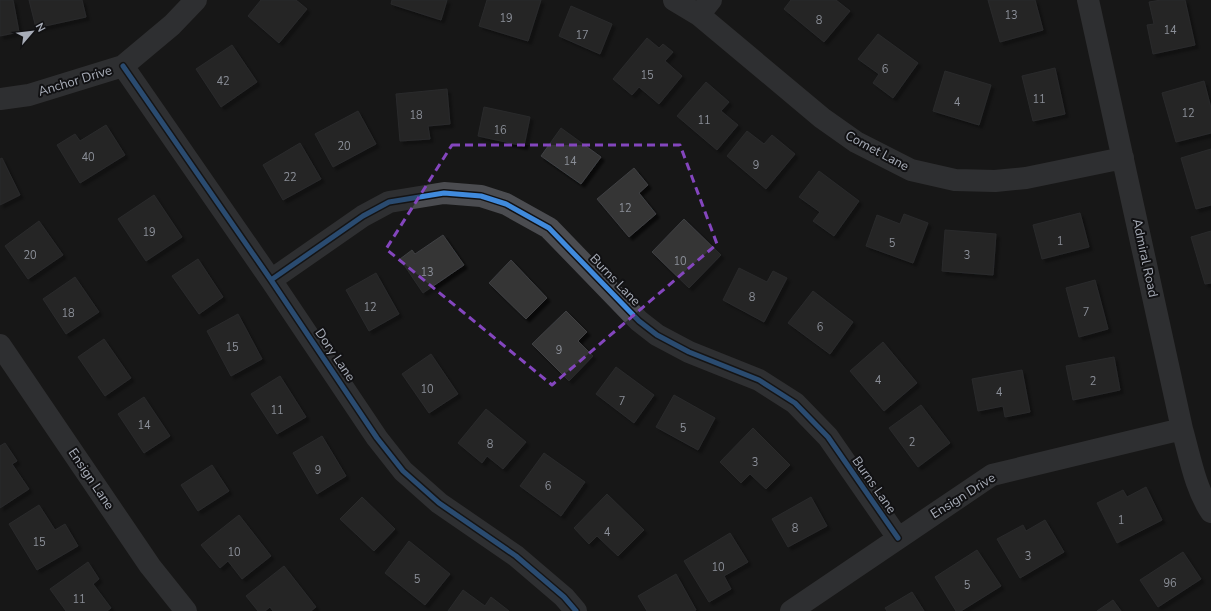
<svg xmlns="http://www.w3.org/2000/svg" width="1211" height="611" viewBox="0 0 1211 611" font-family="'Nunito Sans',sans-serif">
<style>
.building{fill:#353536;stroke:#3f4043;filter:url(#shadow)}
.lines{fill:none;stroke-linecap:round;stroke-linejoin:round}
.minor{stroke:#4b4c50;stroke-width:22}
.cycleway-casing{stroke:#111113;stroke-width:8}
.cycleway{stroke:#408adc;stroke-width:5}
.marked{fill:none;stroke:#8446be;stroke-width:3;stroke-dasharray:8 5;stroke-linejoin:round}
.labels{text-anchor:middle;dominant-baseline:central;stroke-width:4;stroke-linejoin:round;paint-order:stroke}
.number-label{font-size:11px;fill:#8b8f98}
.street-label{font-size:13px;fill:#a8adb8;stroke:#111113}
</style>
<defs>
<filter id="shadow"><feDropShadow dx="3.5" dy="3.5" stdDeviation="1" flood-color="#0009"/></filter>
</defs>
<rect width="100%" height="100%" fill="#171717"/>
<!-- building -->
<path class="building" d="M0 0H13L19 32 0 36Z
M29 0H82L86 17 36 28Z
M261 0H296L307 9 279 43 248 16Z
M392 0H447L441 20 391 4Z
M487 0H541L528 41 479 26Z
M791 0H836L850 11 824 42 784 9Z
M988 0H1035L1043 30 1000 42Z
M1161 0H1185L1195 45 1153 54 1147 25 1154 24 1149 2Z
M571 6 612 24 600 54 559 36Z
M878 34 918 63 893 98 873 83 879 74 858 59Z
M647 38 659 48 663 44 673 52 665 61 682 76 659 104 639 87 632 95 613 79Z
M232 45 257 82 221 107 196 69Z
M1055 68 1065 114 1033 121 1022 76Z
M945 71 991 85 979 125 933 111Z
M1204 81 1211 108V133L1176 142 1162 93Z
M706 82 729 102 721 111 738 125 717 150 677 116Z
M447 89 450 124 428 126 430 139 400 141 396 94Z
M484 107 530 117 524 146 478 136Z
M358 111 376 144 333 167 315 134Z
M106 125 125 155 80 183 57 145 75 134 80 141Z
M561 128 601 157 581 184 541 156Z
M747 131 764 144 772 135 795 154 766 189 727 156Z
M300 143 321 179 283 200 263 165Z
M1211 149V205L1196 209 1181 158Z
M2 158 20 195 0 205V159Z
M634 168 648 185 639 193 656 214 629 237 597 199Z
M819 171 859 201 834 236 813 221 820 212 799 197Z
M154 195 182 237 146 261 118 219Z
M1080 213 1089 247 1042 259 1033 225Z
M904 214 928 223 913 263 866 246 877 215 900 224Z
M684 219 721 255 689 288 652 252Z
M39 221 63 255 28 279 5 246Z
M945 230 996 234 993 275 942 271Z
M1211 231V283L1205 284 1191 237Z
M443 235 464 265 423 293 400 259 412 250 415 254Z
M198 259 223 297 199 314 172 276Z
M511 260 547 298 526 319 489 283Z
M739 268 767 282 773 271 787 278 764 322 723 300Z
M376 273 399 314 369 331 346 290Z
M75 277 99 312 66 334 43 299Z
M1095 280 1108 329 1079 337 1066 288Z
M813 291 853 322 830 354 788 323Z
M566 311 587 332 578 341 593 356 569 381 532 344Z
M238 314 262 359 231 376 207 331Z
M104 339 131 378 105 396 78 357Z
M883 342 917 383 884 411 850 371Z
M431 354 458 394 429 413 402 374Z
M1114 357 1120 390 1073 400 1066 366Z
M616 367 654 395 634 423 596 394Z
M1022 370 1030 412 1005 417 1003 406 978 411 972 379Z
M280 376 306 417 277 434 251 394Z
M674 395 715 418 698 450 656 427Z
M144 397 170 436 144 453 118 414Z
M921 405 950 443 918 467 889 428Z
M486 409 526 442 503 469 487 456 482 463 458 443Z
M753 428 790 465 766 489 750 474 741 483 720 462Z
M322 436 346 476 317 494 293 453Z
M5 443 17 461 12 464 29 489 0 508V446Z
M544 453 585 482 561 516 520 486Z
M212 465 229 491 198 511 181 485Z
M1146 487 1162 520 1117 543 1097 503 1123 490 1127 497Z
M607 494 644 530 618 556 597 536 589 544 574 528Z
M362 497 395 529 374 551 340 519Z
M811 497 827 526 788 547 772 519Z
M39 505 55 530 65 524 78 546 37 570 9 524Z
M239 515 271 556 242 579 228 561 220 568 201 545Z
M1045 520 1064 552 1020 578 997 539 1023 525 1026 531Z
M730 533 748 562 724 576 731 589 709 602 684 561Z
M409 541 450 574 425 605 385 573Z
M977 550 1001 586 961 611H956L935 577Z
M1183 552 1201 579 1158 607 1140 580Z
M88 562 99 579 93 584 111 608 107 611H66L50 589Z
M284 566 316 607 311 611H273L270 607 265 611H258L246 596Z
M676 574 696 610 694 611H647L638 596Z
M463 590 485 606 491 597 509 611H448Z
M912 592 924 611H887L885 608Z
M1113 600 1121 611H1097Z"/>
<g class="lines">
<!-- minor -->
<path class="minor" d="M674 0 699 15 822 118 856 142 911 170 955 180 995 181 1026 178 1123 158
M1088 0 1182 429C1190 457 1195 488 1211 512
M699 15 711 0
M123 66 271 280 377 438 403 471 439 503 516 556 564 597 576 611
M0 99 29 95 123 66 172 25 196 0
M271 280 363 216 389 202 444 193 481 196 506 204 549 228 639 321 657 335 689 352 759 380 795 403 828 437 898 538
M0 345 150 566 186 611
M791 611 992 475 1182 429"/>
<!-- cycleway casing -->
<g class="cycleway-casing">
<path id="cycleway" d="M123 66 271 280 377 438 403 471 439 503 516 556 564 597 576 611
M271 280 363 216 389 202 444 193 481 196 506 204 549 228 639 321 657 335 689 352 759 380 795 403 828 437 898 538"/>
</g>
<!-- cycleway -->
<use href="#cycleway" class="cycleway"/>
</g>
<!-- marked area -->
<path d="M0 0H1211V611H0ZM452 145H680L717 244 552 385 386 249Z" fill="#171717" fill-opacity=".55" fill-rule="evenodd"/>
<path class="marked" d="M452 145H680L717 244 552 385 386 249Z"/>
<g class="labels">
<!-- number labels -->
<g class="number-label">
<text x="1011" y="15">13</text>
<text x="506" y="18">19</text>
<text x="819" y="20">8</text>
<text x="1170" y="30">14</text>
<text x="582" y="35">17</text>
<text x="885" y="69">6</text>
<text x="647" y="75">15</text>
<text x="223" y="81">42</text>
<text x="1039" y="99">11</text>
<text x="957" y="102">4</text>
<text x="1188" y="113">12</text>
<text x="416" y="115">18</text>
<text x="704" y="120">11</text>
<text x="500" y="130">16</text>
<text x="344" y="146">20</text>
<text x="88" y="157">40</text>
<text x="570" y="161">14</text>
<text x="756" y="165">9</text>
<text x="290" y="177">22</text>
<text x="625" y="208">12</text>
<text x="149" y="232">19</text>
<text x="1060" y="241">1</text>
<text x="892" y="243">5</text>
<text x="30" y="255">20</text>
<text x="967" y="255">3</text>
<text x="680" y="261">10</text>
<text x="427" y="272">13</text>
<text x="752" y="297">8</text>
<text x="370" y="307">12</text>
<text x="1086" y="312">7</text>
<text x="68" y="313">18</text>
<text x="820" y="327">6</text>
<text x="232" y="347">15</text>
<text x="559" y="350">9</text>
<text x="878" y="380">4</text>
<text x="1093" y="381">2</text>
<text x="427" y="389">10</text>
<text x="999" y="392">4</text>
<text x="622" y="401">7</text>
<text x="277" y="410">11</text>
<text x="144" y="425">14</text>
<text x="683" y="428">5</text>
<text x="912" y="442">2</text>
<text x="490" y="444">8</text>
<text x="755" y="462">3</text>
<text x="318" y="470">9</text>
<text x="548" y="486">6</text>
<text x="1121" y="520">1</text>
<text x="795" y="528">8</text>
<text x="607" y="532">4</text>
<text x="39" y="542">15</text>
<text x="234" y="552">10</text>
<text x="1028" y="556">3</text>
<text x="718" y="567">10</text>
<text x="417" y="579">5</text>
<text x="1170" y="583">96</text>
<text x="967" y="585">5</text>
<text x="79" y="599">11</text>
</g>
<!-- street labels -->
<g class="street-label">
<text transform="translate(75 81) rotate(-17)">Anchor Drive</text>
<text transform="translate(877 151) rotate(28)">Comet Lane</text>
<text transform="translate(1145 258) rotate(78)">Admiral Road</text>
<text transform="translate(615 280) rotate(46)">Burns Lane</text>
<text transform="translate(335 355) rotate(56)">Dory Lane</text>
<text transform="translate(91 479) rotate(56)">Ensign Lane</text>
<text transform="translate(874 485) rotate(55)">Burns Lane</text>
<text transform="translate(963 496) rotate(-32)">Ensign Drive</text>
</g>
</g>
<!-- north arrow -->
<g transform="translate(32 32) rotate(62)" stroke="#111113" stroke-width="3" paint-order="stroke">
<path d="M0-3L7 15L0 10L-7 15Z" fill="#a8adb8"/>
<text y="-6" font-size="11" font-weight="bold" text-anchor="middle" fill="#a8adb8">N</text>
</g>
</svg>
